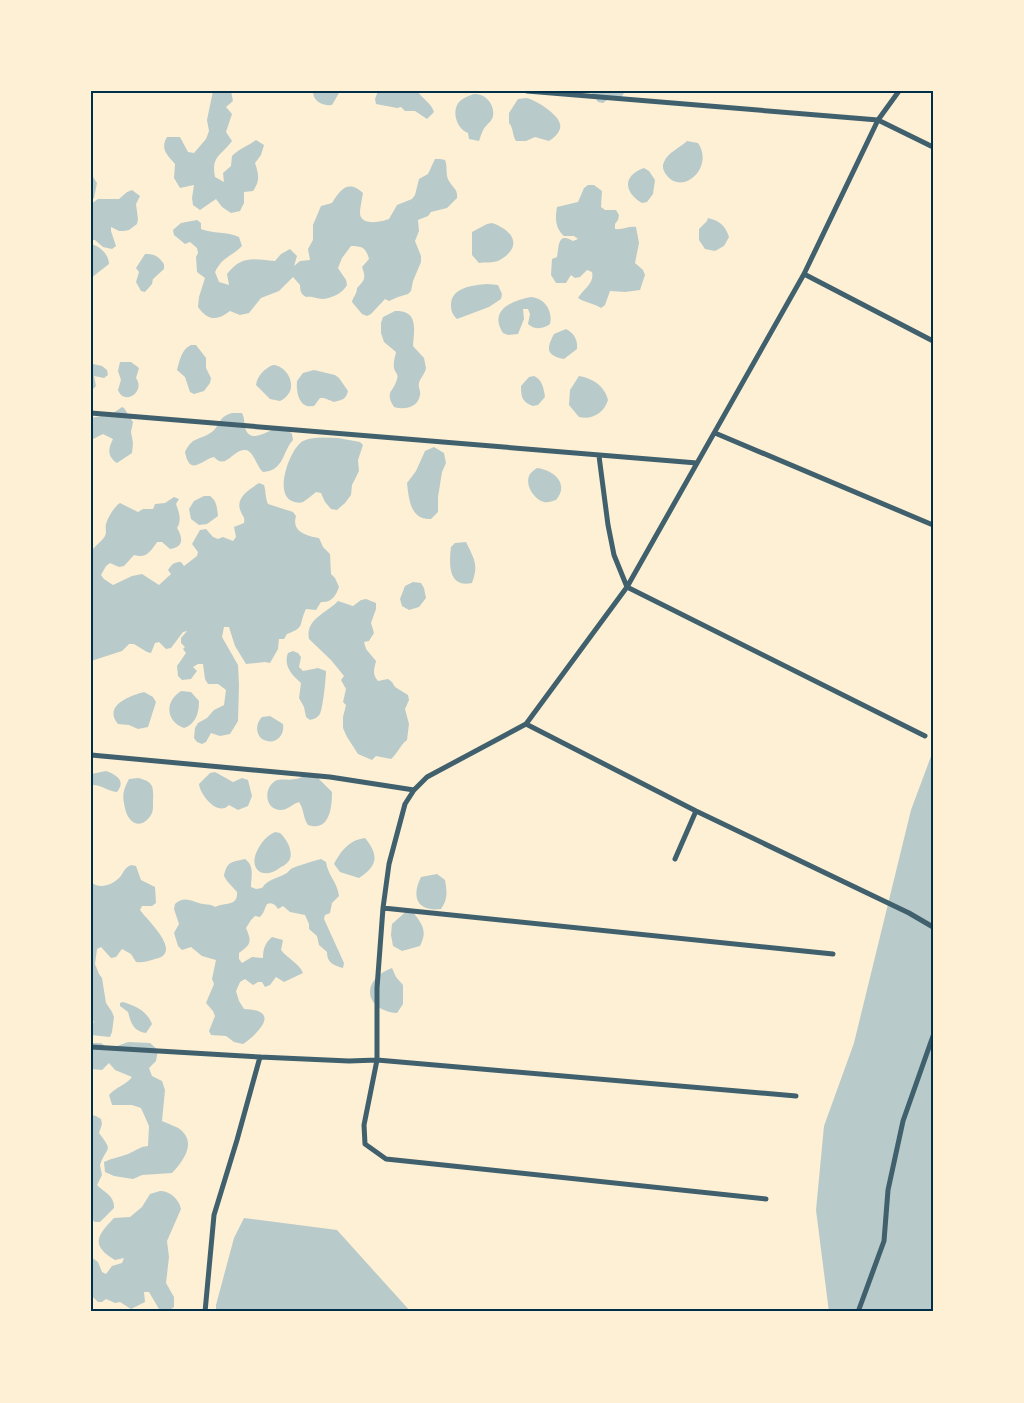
<svg xmlns="http://www.w3.org/2000/svg" width="1024" height="1403" viewBox="0 0 1024 1403" font-family="'Source Serif 4',serif">
<style>
.green{fill:#b9caca}
.lines{fill:none;stroke-linecap:round;stroke-linejoin:round}
.minor{stroke:#3f606c;stroke-width:5}
.neatline{fill:none;stroke:#003049;stroke-width:2}
</style>
<rect width="100%" height="100%" fill="#fdf0d5"/>
<!-- green -->
<path class="green" d="M213 91H231L233 101 226 107 232 114 226 132 232 141C221 156 211 156 215 177L224 182 223 173 231 166 232 156C240 148 248 146 256 140L264 145 261 155 255 163C259 175 260 181 253 191L244 192V203L240 211 231 213 222 207 216 199 200 210 193 205 192 198 194 185 180 188 174 178 175 164C167 155 160 149 167 137H180L188 152 194 153 206 139 209 131 207 120Z
M313 91H339V93L332 105C323 106 313 102 313 91Z
M378 91 418 92C423 99 432 104 434 112L427 119 415 111H405L401 107 397 108 376 104 375 99Z
M592 91H625L620 100 611 97 603 103 598 102 592 93Z
M474 94C485 93 495 104 493 116 492 121 489 122 486 126 482 130 481 136 479 141L469 139 468 133C457 129 451 112 459 102 463 98 468 96 474 94Z
M526 98C535 99 559 115 560 124 562 131 554 138 549 141L535 137 526 141H516C512 135 514 129 509 123V113L518 99Z
M687 141 698 143C715 168 681 198 665 173 663 169 662 166 664 162 668 152 680 148 687 141Z
M435 159H440L445 160C448 167 445 175 449 181 453 188 458 189 457 198L447 208 431 212 428 216 418 220 419 231 415 241 421 256V262L413 281 411 291 408 294 398 297 389 301 385 299 371 314 367 316 362 314 352 302C353 297 357 294 357 288 365 280 366 278 362 267L369 259C366 248 363 246 351 246L342 258 338 268 346 280 347 285C343 293 332 298 323 299 316 299 313 296 306 297 301 294 300 291 300 285L293 277 279 291 261 298 249 313 240 315 230 311C217 321 208 321 198 307L199 297 205 278 197 272 196 257 198 253 197 248 190 242 185 244 174 235 173 230 181 223 197 220 201 223V229C213 234 227 231 239 237L242 246C230 258 223 256 215 272L219 282 229 285 227 274C242 255 253 259 275 261L281 254 290 249 297 256 294 266 300 261 310 260 308 249 313 240V225L321 206 332 203C340 190 348 179 363 193 362 199 360 208 360 214 362 226 381 222 389 219L397 205 412 199 415 195 419 179 428 174Z
M644 168 649 171 655 180 653 194 647 202 642 203C624 192 622 176 644 168Z
M91 174 97 183 94 198 91 200Z
M588 185H594L602 191 601 207 605 210H616L619 215 618 220 615 224V229C623 230 628 226 636 227L639 243 635 263 643 270 645 275 640 290 625 292 610 291 605 305 601 308C593 303 586 303 578 298 583 289 595 283 592 272L587 270 580 277 575 278 571 275 566 283H556L551 275 552 259 557 257C559 248 557 231 573 241L578 239 574 236H564C555 228 555 218 557 207L578 202 584 188Z
M132 190 140 196 136 204 138 219 137 224 129 230 124 231H119L111 227V231L116 246 112 249 103 247 95 240H91V204L98 199H119L127 192Z
M708 218C720 221 725 225 729 237L724 246 715 251 705 249 699 240V229L707 221Z
M492 223C515 231 523 248 498 261 493 263 484 262 479 263L472 255V232L487 224Z
M91 244C100 246 109 255 109 264L91 278Z
M145 254C155 254 158 256 164 264V269L153 279 152 284 145 292 141 291 136 282 139 272 136 268Z
M487 284 498 285 502 294 501 299 489 307 457 319C452 314 451 311 451 304 452 287 474 285 487 284Z
M531 297C545 298 553 311 550 324 544 329 534 330 528 324L530 314 528 309H523L524 319 518 334 508 335 503 333C488 310 513 300 531 297Z
M395 311C419 310 414 330 413 346L424 358 426 368C425 374 420 378 419 383 418 388 421 391 420 395 418 408 404 410 394 407 384 391 394 392 397 379 399 374 395 373 394 368 393 363 395 357 396 352L384 342 381 333V323L383 317Z
M566 329C574 333 578 340 577 349L564 359C546 355 546 349 554 334Z
M191 345H196L206 358V368L211 378 210 383 204 391 194 394 190 392 185 377 177 370C180 360 181 350 191 345Z
M91 358 93 364 102 366 107 370 108 375 104 378 94 376 96 386 91 391Z
M120 362H131L139 368 136 378C146 392 124 406 118 390L121 380 118 371Z
M273 365C287 365 302 390 280 401L270 399 256 385C257 376 265 368 273 365Z
M314 370 335 375 339 378 348 391C346 400 341 400 334 402L324 398H320L314 406C299 409 296 392 297 381L303 373Z
M534 376C542 379 544 389 545 397L538 405 533 406C522 402 521 397 521 386L529 377Z
M579 376C592 378 605 386 608 400 604 413 592 420 579 417L569 405 570 390Z
M122 407 124 408 133 422 131 432 133 443 132 453 117 463C107 456 108 449 113 439L103 434 91 440V418L112 414Z
M232 413H242C245 419 244 423 245 428 250 443 264 433 272 430 277 429 284 430 288 430L292 434 293 440C282 452 284 471 263 472 257 467 254 452 246 450 233 448 226 471 214 457 201 460 190 477 185 452 193 435 201 441 213 431 221 424 218 417 232 413Z
M338 438 360 442 363 445 358 460 359 471 352 485 351 495 345 503 337 510 331 509 325 502 321 493 316 492C312 495 308 499 303 502 300 503 296 503 292 501 273 493 291 447 303 441 314 436 327 438 338 438Z
M434 447 444 453 446 463 442 472 438 497V512L431 519C410 520 409 499 407 483L416 471 425 451Z
M537 468C553 470 570 483 556 500 552 501 548 503 544 502 535 500 525 486 529 476 530 473 534 470 537 468Z
M259 483 264 485C266 491 265 497 268 504L293 512 296 516C291 532 308 536 319 538L323 547 330 554 331 574 335 578 339 587C336 596 331 603 321 602L316 610 306 609C298 625 306 627 287 634L284 639H279L278 649 270 663 265 662 246 664 235 646 229 627H224L222 637 238 665 239 685 238 721 230 734 220 736 211 733 206 742 202 744 197 742 194 738 195 728 198 723 207 718 214 710 224 705 226 690 218 684H208L205 679 203 664H198L193 667 197 671 191 679 182 680 178 676 177 666 186 653 183 649 185 647 181 643V638L187 631 183 632 171 648 166 649 159 642 155 643 151 653 147 652 134 644H129L122 651 91 661V551C94 547 104 539 105 536 107 532 105 528 106 524 108 517 114 507 120 503L138 512 143 509H153L155 504 165 503 174 497 179 499 176 504C179 512 182 520 177 528 183 538 184 547 170 549L162 542H157C151 551 146 559 134 555L124 566 119 567 110 563 106 566 101 575 104 579 113 585 132 576 142 574 159 585 171 574 168 570C172 564 174 562 181 562L184 566 197 556 198 552 192 544 200 530 206 529 213 537 218 539 223 537 233 541 236 537 234 527 244 523C245 517 243 517 241 512 234 498 250 489 259 483Z
M204 496H210C217 501 217 508 218 516L207 524 199 525 191 519 189 509 194 501Z
M466 542C474 559 479 564 472 583 448 588 449 564 451 547L455 543Z
M413 582 421 583 424 588 426 598 419 607 409 610 402 606 400 599 405 586Z
M366 599 376 603V609L371 623 374 633 369 641 364 642 366 649 376 661C374 670 372 674 378 681L388 679 392 682 395 687 408 695 409 700 405 709 409 724 407 740C400 745 398 753 391 759L376 756 372 760 358 754 347 737 343 728V717L346 705 343 702 346 689 341 680 344 676 331 660 309 639C305 619 327 613 338 601L353 606 361 600Z
M293 651 298 653 301 657 299 667 303 671 318 668 326 671C326 678 323 708 320 714 317 718 314 719 310 720L306 717 304 707 299 698 301 683C292 675 283 666 288 653Z
M181 691 191 692 199 701C199 713 196 724 184 728 165 721 165 701 181 691Z
M144 692 153 697 156 702 148 727 138 729 129 725 118 724C103 706 129 696 144 692Z
M270 716 283 724C285 737 274 746 262 739 255 733 256 723 262 717Z
M933 751V1312H829L816 1210 824 1126 854 1043 911 810Z
M106 771C117 775 126 781 117 792 107 791 101 784 91 785V774Z
M215 772 233 782 242 778 248 780 252 796 248 806 238 810 229 805C218 817 200 795 199 784L210 773Z
M306 775 316 776 332 792C332 807 330 832 308 825 303 818 304 809 299 802 292 804 288 810 281 810 265 810 263 789 275 781 281 778 288 781 295 779 298 779 302 777 306 775Z
M138 778C156 782 153 789 153 804 153 808 153 812 151 815 143 828 131 826 126 812 122 797 122 792 129 779Z
M275 832 280 833C287 839 296 855 287 863 285 865 283 866 281 867 264 881 248 870 257 851 261 843 266 836 275 832Z
M365 838C379 855 378 866 359 878L340 872 334 864C341 851 349 840 365 838Z
M245 859C255 866 251 877 251 887L256 889 262 888C268 879 276 879 285 874 288 873 289 870 291 869 293 867 317 860 321 859L326 862C328 876 337 881 339 896L332 903 330 913 325 915 324 919 344 963 343 968C333 965 327 963 327 952L319 945 317 936 309 929V924L305 915 290 912 283 906 278 909C275 904 272 902 267 904L263 913 260 917 255 916 251 920 246 928C252 942 251 944 239 953V959L242 963 252 957 263 958C263 949 265 943 272 937L283 940 281 950C288 959 299 963 303 973L284 982 276 977 270 985 265 987 262 982H258L253 985 245 979 240 982 236 991 239 1001 244 1009C281 1010 260 1032 243 1044L234 1042 226 1036 211 1035 209 1031 215 1016 213 1011 206 1003 214 984 212 979 216 960 202 956 191 947 182 950 178 946 174 933 179 924 174 909 175 904C185 895 192 902 203 904 208 905 211 904 215 907 225 902 238 907 237 892L227 881 224 876C227 861 232 862 245 859Z
M131 865 136 866 141 880 155 887 156 903 152 906H142L140 910C145 918 185 953 155 959 148 961 143 963 136 962L131 954 122 949 116 957 111 958 101 947 97 949 95 964 99 974 102 978 106 1003 112 1012 114 1017 112 1032 110 1037 91 1035V1025L94 1022 91 1018V882C99 890 113 885 120 877 124 872 124 868 131 865Z
M437 874 445 880C447 892 448 899 441 909 417 912 411 897 421 877Z
M410 908C420 922 429 929 420 946L402 951 393 946 391 935 392 924Z
M392 968 396 977 403 985V1004L397 1013C364 1010 360 980 392 968Z
M123 1002C136 1006 147 1011 152 1024L146 1033C133 1031 131 1023 128 1012L120 1006V1003Z
M128 1042 150 1043 158 1050 156 1061 149 1068 152 1076 162 1081 165 1090 162 1121C168 1124 176 1126 181 1130 197 1144 182 1162 172 1173L142 1175 133 1179 114 1176 105 1172 104 1162C112 1158 120 1157 128 1154 137 1150 139 1147 148 1146L149 1126 141 1108 132 1105H112L109 1095C117 1086 125 1086 132 1077L115 1070 109 1063 102 1070 91 1069V1043H101L109 1049Z
M91 1115 96 1116 101 1119 102 1124 99 1133C114 1153 107 1145 100 1165L102 1175 97 1185C104 1192 115 1196 114 1208L100 1222H95L91 1219Z
M160 1191C170 1191 179 1199 181 1209L167 1241 169 1257 166 1283 174 1297V1307L170 1310 159 1309 149 1292H144L145 1302 131 1309 120 1302 115 1303 106 1299 102 1302H98L91 1295V1257L98 1262 102 1272 106 1274 112 1266 122 1263 124 1258 115 1260C90 1245 97 1236 114 1218L130 1217 142 1207 150 1194Z
M244 1218 337 1230 411 1312H216V1305L234 1238Z"/>
<g class="lines">
<!-- minor -->
<path class="minor" d="M527 91 878 120 933 147
M804 274 933 341
M91 413 697 463
M715 433 933 525
M599 456 608 525 614 555 627 587 925 736
M526 724 696 811 909 913 933 927
M91 755 330 777 414 790
M675 859 696 811
M383 908 833 954
M91 1047 260 1057 349 1061 377 1060 796 1096
M766 1199 386 1159 365 1144 364 1125 377 1060V988L383 908 389 864 405 804 414 790 427 777 526 724 627 587 804 274 878 120 899 91
M205 1312 214 1215 237 1140 260 1057
M858 1312 884 1241 888 1190 903 1121 933 1036"/>
</g>
<!-- border -->
<rect width="1024" height="1403" fill="none" stroke="#fdf0d5" stroke-width="185"/>
<rect x="92" y="92" width="840" height="1218" class="neatline"/>
</svg>
